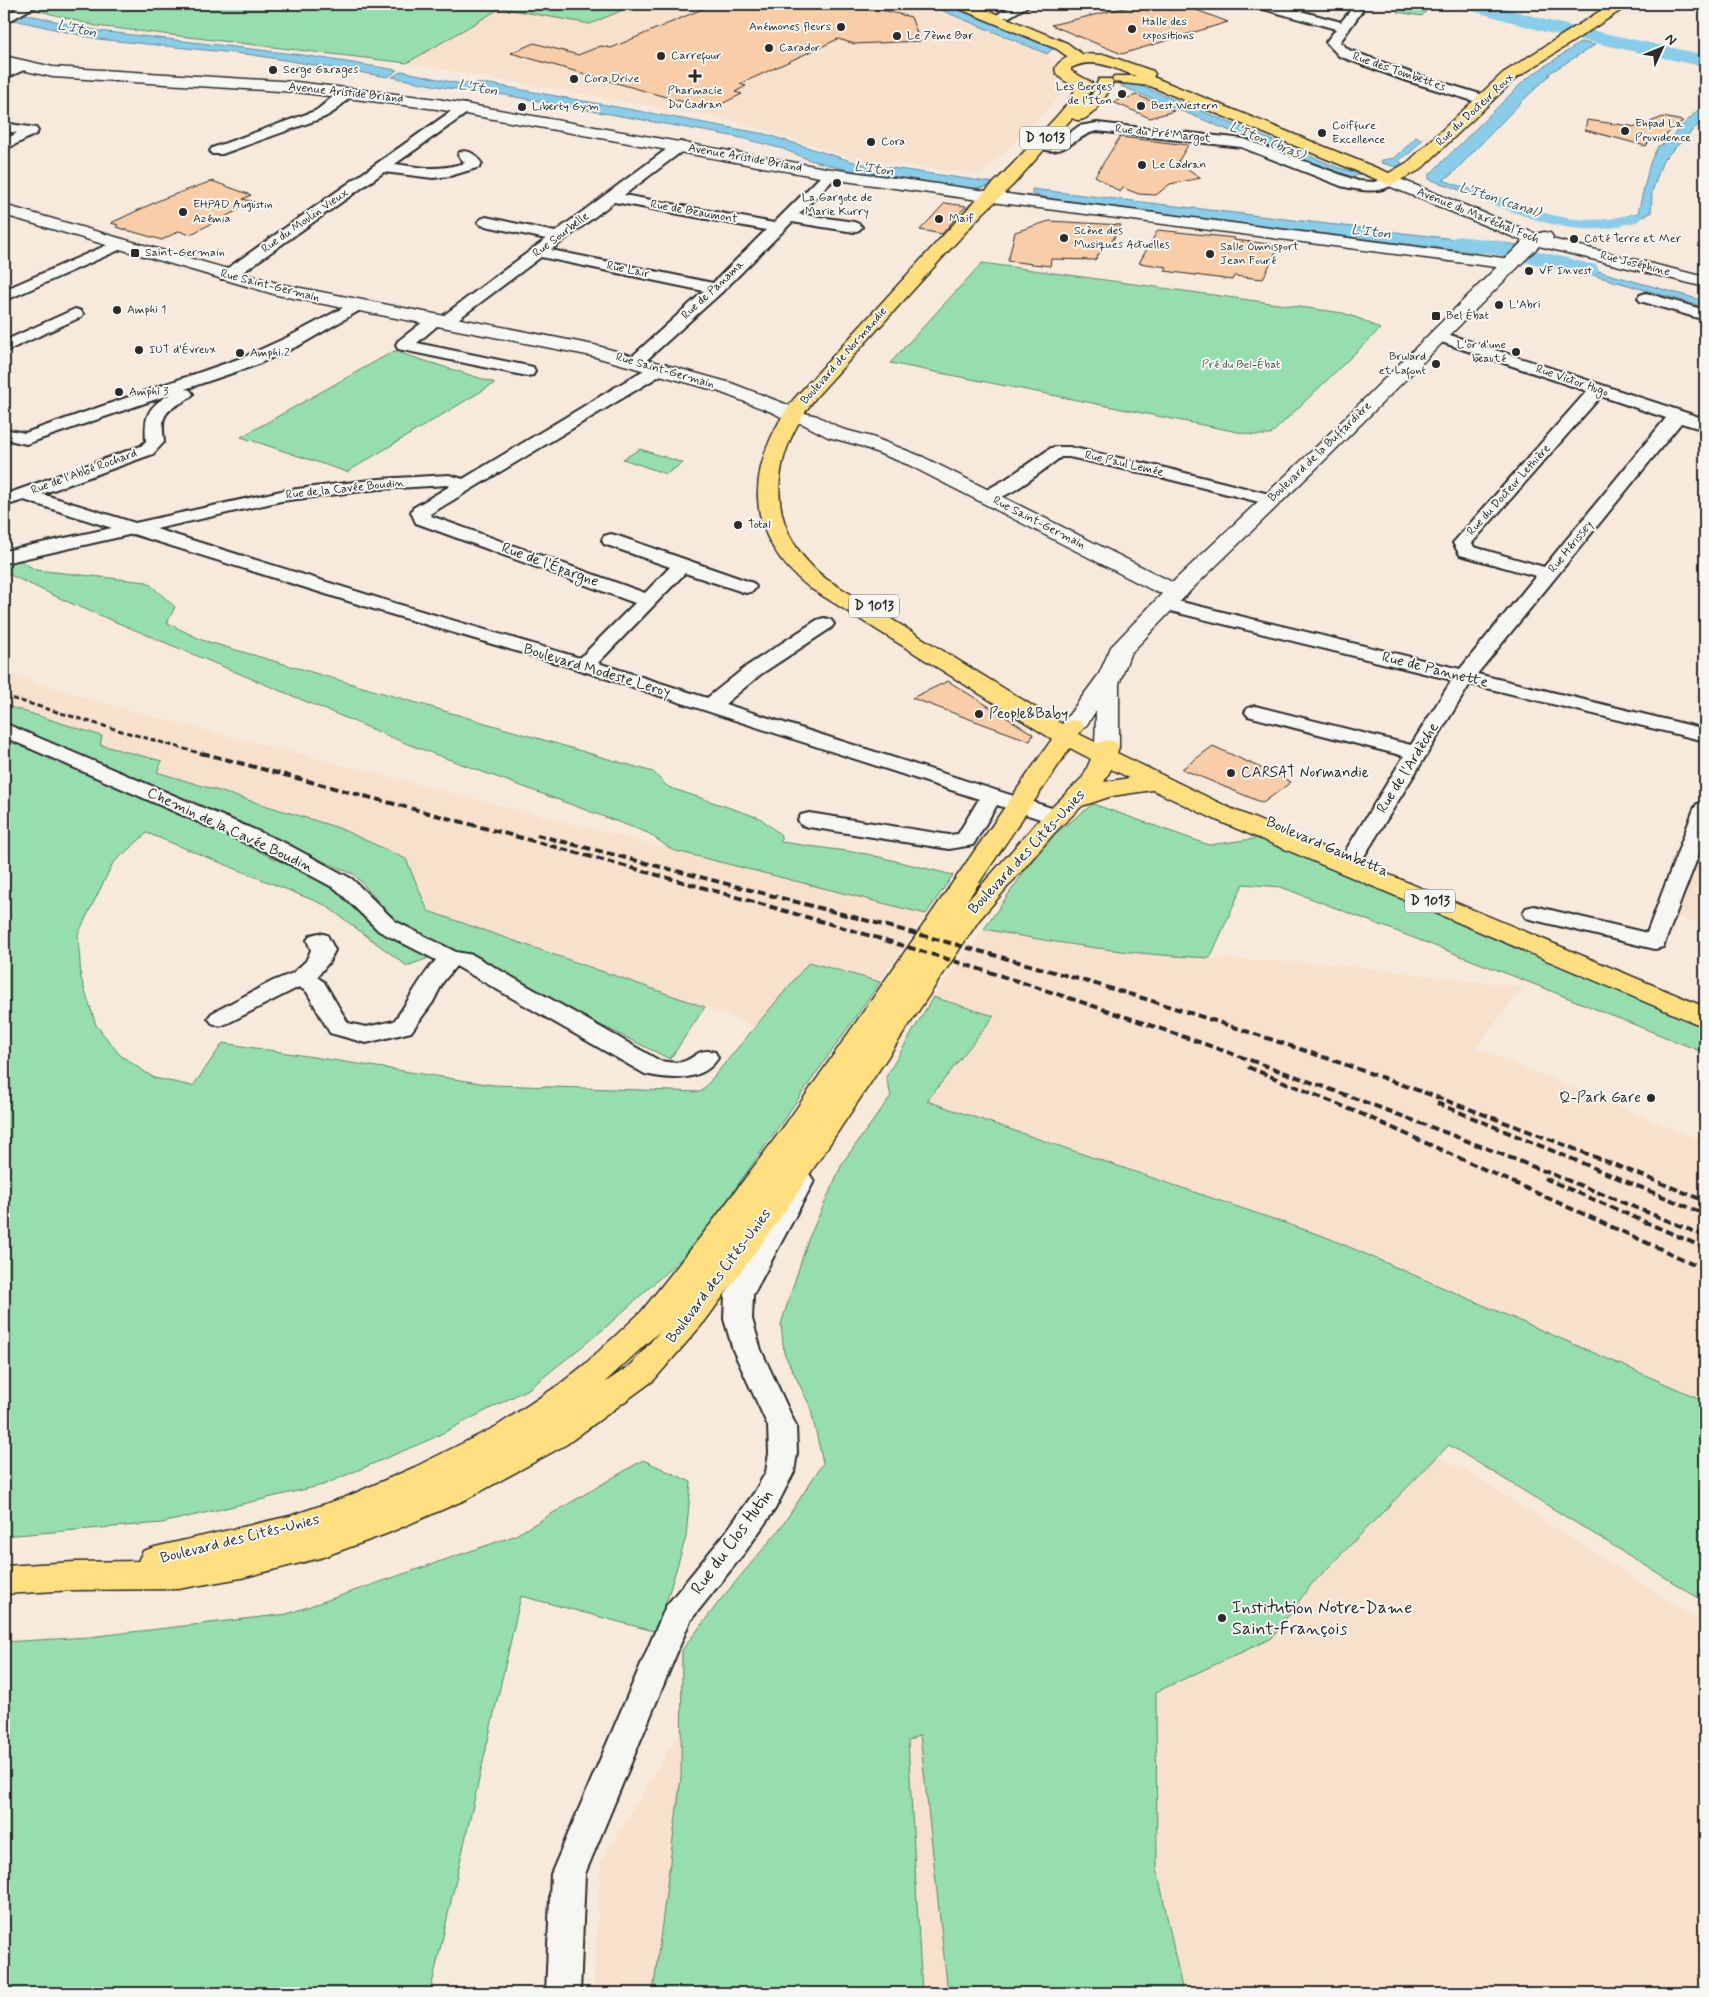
<svg xmlns="http://www.w3.org/2000/svg" width="1709" height="1997" viewBox="0 0 1709 1997" font-family="Mynerve,sans-serif">
<style>
.built{fill:#f7e1cc}
.green{fill:#96dead;stroke:#60846c}
.water{fill:#89cdea;stroke:#638c9e}
.lines{fill:none;stroke-linecap:round;stroke-linejoin:round}
.canal{fill:#89cdea;fill-rule:evenodd}
.river{fill:#89cdea;fill-rule:evenodd}
.building{fill:#f8cda7;stroke:#2b2b2b}
.minor-casing{stroke:#2b2b2b;stroke-width:4}
.tertiary-casing{stroke:#2b2b2b;stroke-width:3}
.secondary-casing{stroke:#2b2b2b;stroke-width:3}
.primary-casing{stroke:#2b2b2b;stroke-width:3}
.minor{fill:#f6f6f2;fill-rule:evenodd}
.tertiary{fill:#f6f6f2;fill-rule:evenodd}
.secondary{fill:#f6f6f2;fill-rule:evenodd}
.primary{fill:#ffdf80;fill-rule:evenodd}
.rail-far1{stroke:#2b2b2b;stroke-width:3;stroke-dasharray:5.5 3;stroke-linecap:butt}
.rail{stroke:#2b2b2b;stroke-width:4;stroke-dasharray:8 4;stroke-linecap:butt}
.poi-dot{fill:#2b2b2b;stroke:#f6f6f2;stroke-width:2}
.labels{text-anchor:middle;dominant-baseline:central;stroke-width:4;stroke-linejoin:round;paint-order:stroke}
.far-poi-label{font-size:12px;fill:#2b2b2b;stroke:#f6f6f2;text-anchor:start}
.far-street-label{font-size:12px;fill:#2b2b2b;stroke:#f6f6f2}
.far-park-label{font-size:12px;fill:#46584c;stroke:#f6f6f2}
.far-water-label{font-size:14px;font-style:italic;fill:#42545b;stroke:#f6f6f2}
.shield{fill:#f6f6f2;stroke:#686867;stroke-width:1}
.shield-label{font-size:14px;font-weight:bold;fill:#2b2b2b}
.street-label{font-size:15px;fill:#2b2b2b;stroke:#f6f6f2}
.poi-label{font-size:15px;fill:#2b2b2b;stroke:#f6f6f2;text-anchor:start}
.near-street-label{font-size:18px;fill:#2b2b2b;stroke:#f6f6f2}
.near-poi-label{font-size:18px;fill:#2b2b2b;stroke:#f6f6f2;text-anchor:start}
</style>
<rect width="100%" height="100%" fill="#f7eadc"/>
<filter id="ink" filterUnits="userSpaceOnUse"><feTurbulence type="fractalNoise" baseFrequency=".02" numOctaves="2"/><feDisplacementMap in="SourceGraphic" scale="10" xChannelSelector="R" yChannelSelector="G"/><feConvolveMatrix kernelMatrix="1 2 1 2 8 2 1 2 1" color-interpolation-filters="sRGB"/></filter>
<g filter="url(#ink)">
<!-- built -->
<path class="built" d="M637 4H919L1049 56 1064 92 982 175 855 159 735 121 407 63 501 8 590 24Z
M4 673 131 711 926 914 880 982 809 962 755 1027 705 1007 428 911 406 859 339 828 156 771 161 761 100 745 102 736 4 705Z
M1705 837V925L1665 913Z
M984 929 1055 943 1177 957 1334 964 1523 987 1476 1048 1705 1142V1401L1326 1237 926 1101 994 1016 933 997Z
M1419 1447 1465 1470 1705 1624V1993H593L601 1862 752 1612Z"/>
<!-- green -->
<path class="green" d="M43 4H637L590 24 501 8 407 63 96 26 33 9Z
M1404 4 1431 5 1422 16 1397 12Z
M982 263 1343 313 1363 320 1380 329 1270 435H1253L890 363Z
M394 351 495 383 347 472 241 437Z
M640 449 683 463 666 474 623 459Z
M4 551 36 570 147 582 175 607 167 623 202 640 653 772 668 787 760 818 781 835V842L867 854 953 875 926 914 672 850 648 833 410 745 68 602 4 572Z
M4 705 102 736 100 745 162 761 157 772 339 828 406 859 428 911 705 1007 670 1059 400 927 355 875 4 722Z
M4 738 156 803 339 889 374 928 431 957 407 966 325 905 147 833 113 863 78 934 81 978 96 1025 120 1055 154 1078 193 1086 223 1043 493 1085 701 1092 809 962 880 982 695 1246 605 1328 530 1388 431 1439 323 1485 162 1523 4 1536Z
M1093 804 1209 845 1267 837 1705 1021V1053L1526 981 1281 887 1243 884 1210 958C1134 955 1059 944 984 929L1046 841Z
M933 997 994 1016 927 1101 1326 1237 1705 1401V1602L1449 1445 1310 1586 1272 1638 1156 1692 1157 1869 1183 1993H948L920 1735 908 1741 922 1993H653L681 1777 682 1650 722 1598 780 1529 823 1463 810 1406 784 1353 781 1324 808 1240 843 1162 891 1096 886 1077Z
M643 1460 691 1482 686 1537 657 1632 521 1596 430 1993H4V1642L89 1637 287 1614 514 1536Z"/>
<!-- water -->
<path class="water" d="M926 4H948L1054 48 1047 54Z
M1465 4H1476L1566 27 1560 32Z
M25 14 99 31 302 55 397 70 388 77 253 55 98 39 14 20Z
M1594 34 1705 59V64L1589 37Z
M1581 42 1595 45 1548 74 1550 75 1522 101 1452 174 1443 180 1510 203 1505 206 1429 179V175L1526 79Z
M402 71 456 83 490 84 765 134 857 163 995 183 986 187 966 189 897 179 848 170 810 160 783 149 737 137 499 94 447 88 392 77Z
M1123 83H1134L1339 168 1361 174 1350 178 1335 174 1121 86Z
M1705 103V118L1663 160 1652 192 1651 213 1635 220 1608 226 1607 221 1638 213 1650 163 1658 146 1664 144Z
M1416 137 1422 140 1411 152 1399 160 1403 165 1397 167 1381 163 1382 160 1395 158Z
M1032 189 1488 243 1491 240 1516 245 1507 254 1464 251 1054 200 1032 194Z
M1518 206 1574 223H1598L1599 228 1563 225 1560 224V222L1513 209Z
M1540 255 1705 301V307L1536 259Z"/>
<g class="lines">
<!-- canal -->
<path class="canal" d="M1480 191C1495 195 1509 201 1524 206 1564 221 1593 224 1634 214L1641 218 1639 221C1626 224 1614 228 1601 229 1558 232 1515 212 1475 198L1473 195 1475 192Z"/>
<!-- river -->
<path class="river" d="M1460 4H1491L1553 22 1705 55V67L1549 33 1463 8Z
M1460 236 1498 241 1587 263 1596 265 1599 270 1596 275 1587 277 1498 255 1451 248 1448 243 1451 238Z"/>
</g>
<!-- building -->
<path class="building" d="M714 4H857L911 17 920 41 855 44 838 39 740 84 746 86 735 92 742 94 715 107H701L511 53 534 43 578 55 601 46 611 48Z
M1141 4H1181L1228 22 1122 54 1051 25Z
M1137 95 1174 111 1150 118 1113 102Z
M1663 117 1683 121 1661 139 1649 141 1646 146 1585 130 1587 120 1644 128 1650 122Z
M1120 137 1188 145 1178 162 1201 178 1170 184 1156 195 1139 194 1123 188 1120 192 1095 176Z
M212 181 251 195 243 199 254 202 193 233 187 234 179 231 162 240 116 227 118 225 111 223 162 199Z
M945 203 966 206 942 234 920 230Z
M1049 221 1121 225 1110 245 1105 244 1095 260 1051 259 1050 266 1008 261 1015 232Z
M1158 230 1235 238 1234 240 1279 245 1263 279 1234 276 1232 280 1165 271 1167 267 1139 263Z
M948 681 1033 734 1030 741 912 698Z
M1213 746 1291 782 1263 803 1182 769Z"/>
<g class="lines">
<!-- minor casing -->
<g class="minor-casing">
<path id="minor" d="M24 4H39L4 24V15Z
M1015 4H1031L1009 17H999L998 14Z
M1255 4H1274L1341 22 1350 11 1349 4H1361L1362 11 1340 42 1349 50 1411 73 1490 97 1492 100 1485 104 1480 103 1401 79 1339 56 1326 42 1336 29 1256 7Z
M21 62 28 66 26 69 4 79V70Z
M346 89 353 93 351 96 335 111 325 117 222 154H212L210 151 212 148 315 111C325 105 335 92 346 89Z
M465 104 472 108 470 111 395 164C423 168 437 171 465 163L458 155 460 152C470 149 477 156 482 164L480 167 450 176 433 178 384 172 233 279H221L219 276 221 273 460 105Z
M4 123 36 128 38 131 36 134 4 150V140L17 133 4 131Z
M1097 123 1244 139 1358 181 1374 182 1390 176 1395 177 1397 180C1385 196 1357 190 1341 186L1241 147 1097 131C1079 134 1065 155 1046 150L1044 147 1046 144 1063 138 1079 126Z
M680 142 685 143 687 146 685 149 624 195 774 223 826 171H836L838 174 836 177 799 214 854 222 859 224 862 227 859 230 854 232 792 222 722 292 641 365H629L627 361 704 291 541 257 449 326H437L417 343 533 367 535 371 533 375 527 376 398 349 396 345 398 341 428 318H440L546 239 481 225 478 222 481 219 486 217 555 232 675 143ZM614 202 766 230 713 283 551 250Z
M121 239 126 241 129 244 126 247 4 301V290Z
M1646 293 1705 310V320L1640 301 1638 298 1640 295Z
M356 301 362 303 364 306 362 309 300 345 256 365 185 389 190 390 193 394C189 399 184 401 179 404 160 414 162 422 164 442L153 454 42 494 135 523 281 491 379 479 449 475 463 479 654 364H666L668 368 666 372 430 514 431 516 645 593 670 567 604 544 602 540 604 536 611 534 618 536 753 583 756 587 753 591 746 593 685 573 598 663 707 698 747 666 817 620 824 618 831 620 834 624 831 628 761 674 725 704 1064 812 1067 817 1064 822 1056 824 997 805 973 845 949 849 809 827 801 825 798 820 801 815 809 813 949 835 958 834 979 799 577 669 380 611 133 534 4 563V551L112 528 24 500 4 506V495L141 446 146 441C144 416 148 406 171 394L26 444 4 439V429L25 433 244 357 288 337ZM448 485 450 486 413 508 411 512 416 523 635 603 580 658 394 603 156 529 281 501 379 489Z
M75 309 81 311 83 314 81 317 4 352V341Z
M1438 331 1705 419V430L1681 423 1477 674 1705 729V741L1470 684 1363 858 1360 863 1352 865 1344 863 1341 858 1404 756 1248 716 1245 712 1248 708 1255 706 1411 745 1452 680 1158 608 1155 604 1158 600 1165 598 1460 669 1536 576 1460 555 1453 543 1587 391 1432 339 1430 336 1432 333ZM1601 396 1666 418 1544 567 1474 547 1472 543Z
M1057 447H1069L1165 468 1277 496 1280 500 1277 504 1271 505 1164 478 1069 457H1061C1044 469 1001 506 981 501L978 497 981 493 1006 479 1051 448Z
M4 723 283 842 352 879 395 921 456 952 473 955 660 1061C668 1062 677 1064 685 1061 698 1056 698 1048 715 1052L718 1058C703 1082 670 1080 645 1074L456 966 443 982 433 1002 411 1032 366 1043 330 1033 307 992 299 987 228 1023 220 1026 212 1023 208 1018 212 1013 273 981 293 973 306 961 311 950 307 940 311 935 319 933 327 935 335 950 329 962 317 977 324 982 348 1023 366 1027 394 1021C409 1001 419 979 436 960L379 931 336 889 267 852 4 737Z
M1705 802V838L1663 947 1655 949 1534 920 1526 918 1523 913 1526 908 1534 906 1647 933 1694 809 1697 804Z
M801 1172 810 1175 814 1181 753 1295 752 1319 761 1350 796 1426 797 1453 794 1472 775 1509 745 1552 690 1621 585 1874 580 1993H546L551 1874 666 1606 723 1536 754 1493 766 1472 769 1453 768 1426 733 1350 724 1319 725 1295 792 1175Z"/>
</g>
<!-- tertiary casing -->
<g class="tertiary-casing">
<path id="tertiary" d="M1007 194 1511 259 1517 260 1520 264 1517 268 1511 269 1001 203 998 199 1001 195Z
M4 205 280 284 594 345 731 383 788 405 800 412 817 416 842 429 872 437 923 457 1172 582 1186 586 1189 591 1186 596 1178 598 1156 592 909 465 858 445 828 437 803 424 786 420 774 413 717 391 592 356 277 295 4 215Z"/>
</g>
<!-- secondary casing -->
<g class="secondary-casing">
<path id="secondary" d="M4 56 53 67 296 82 437 99 831 169 1007 194 1013 195 1016 199 1013 203 1007 204 831 179 437 109 296 92 53 77 4 66Z
M1390 175 1536 234 1544 232 1550 233 1553 237 1552 239 1705 277V287L1539 246 1330 455 1192 589 1130 654 1119 684V747L1116 752 1107 754 1098 752 1095 747 1096 711C1086 725 1083 737 1063 732L1060 727 1099 674 1111 647 1176 579 1316 447 1523 241 1384 184 1381 180 1384 176Z"/>
</g>
<!-- primary casing -->
<g class="primary-casing">
<path id="primary" d="M953 4H972L1067 43 1082 54 1106 55 1153 71 1155 74 1153 77 1389 173 1408 162 1503 73 1611 4H1628L1626 7 1515 79 1420 170 1390 185 1150 86 1114 82 1112 79 1114 76H1136C1114 69 1094 56 1071 68V71L1091 82 1093 85 1085 101 1092 94 1099 79H1111L1113 82C1108 94 1088 129 1072 118L1013 185 982 214 816 397C769 457 762 528 826 579L1062 724 1072 720 1081 722 1084 727 1079 734 1097 743 1107 740 1116 742 1119 747 1117 753 1232 809 1705 1007V1026L1695 1023 1214 819 1153 790 1112 796 1082 806 1057 830 979 920 785 1211 705 1321 654 1380 567 1444 467 1499 386 1534 320 1558 241 1578 178 1589 75 1590 4 1594V1566L75 1562 138 1561 143 1551 155 1547 290 1516 346 1497 415 1467 497 1426 560 1384 584 1365 641 1312 710 1225 785 1125 1052 739 810 588C741 533 746 467 793 400L970 206C996 182 1020 157 1044 130 1055 118 1071 103 1076 87 1060 79 1043 70 1068 57L1057 49 955 7ZM1070 748 1091 759 1083 777 1039 820 964 905ZM1111 769 1130 778 1104 782ZM660 1331 632 1364 606 1382V1381Z"/>
</g>
<!-- minor -->
<use href="#minor" class="minor"/>
<!-- tertiary -->
<use href="#tertiary" class="tertiary"/>
<!-- secondary -->
<use href="#secondary" class="secondary"/>
<!-- primary -->
<use href="#primary" class="primary"/>
<!-- rail-far1 -->
<path class="rail-far1" d="M4 696 104 726 206 755"/>
<!-- rail -->
<path class="rail" d="M202 753C450 819 699 883 944 958 1203 1038 1455 1133 1705 1236
M537 835C734 886 931 935 1126 993 1322 1053 1515 1123 1705 1201
M1248 1067 1364 1115 1705 1269
M1437 1103 1705 1214
M1544 1178 1705 1248"/>
</g>
</g>
<!-- markers -->
<g class="poi-dot">
<circle cx="841" cy="27" r="5"/>
<circle cx="1132" cy="29" r="5"/>
<circle cx="897" cy="36" r="5"/>
<circle cx="769" cy="48" r="5"/>
<circle cx="661" cy="56" r="5"/>
<circle cx="273" cy="70" r="5"/>
<path d="M692.5 68.5h5v5h5v5h-5v5h-5v-5h-5v-5h5z"/>
<circle cx="574" cy="79" r="5"/>
<circle cx="1122" cy="94" r="5"/>
<circle cx="1141" cy="106" r="5"/>
<circle cx="522" cy="107" r="5"/>
<circle cx="1625" cy="131" r="5"/>
<circle cx="1322" cy="133" r="5"/>
<circle cx="871" cy="142" r="5"/>
<circle cx="1142" cy="165" r="5"/>
<circle cx="837" cy="183" r="5"/>
<circle cx="183" cy="212" r="5"/>
<circle cx="939" cy="219" r="5"/>
<circle cx="1064" cy="238" r="5"/>
<circle cx="1574" cy="239" r="5"/>
<rect x="130" y="248" width="10" height="10" rx="2.5"/>
<circle cx="1210" cy="254" r="5"/>
<circle cx="1529" cy="271" r="5"/>
<circle cx="1499" cy="305" r="5"/>
<circle cx="117" cy="310" r="5"/>
<rect x="1431" y="311" width="10" height="10" rx="2.5"/>
<circle cx="139" cy="350" r="5"/>
<circle cx="1516" cy="352" r="5"/>
<circle cx="240" cy="353" r="5"/>
<circle cx="1436" cy="364" r="5"/>
<circle cx="119" cy="392" r="5"/>
<circle cx="738" cy="525" r="5"/>
<circle cx="979" cy="714" r="5"/>
<circle cx="1231" cy="773" r="5"/>
<circle cx="1651" cy="1098" r="5"/>
<circle cx="1222" cy="1618" r="5"/>
</g>
<g class="labels">
<!-- far-poi labels -->
<g class="far-poi-label">
<text x="1142" y="22">Halle des<tspan x="1142" dy="14">expositions</tspan></text>
<text x="831" y="27" text-anchor="end">Anémones fleurs</text>
<text x="907" y="36">Le 7ème Bar</text>
<text x="779" y="48">Carador</text>
<text x="671" y="56">Carrefour</text>
<text x="283" y="70">Serge Garages</text>
<text x="584" y="79">Cora Drive</text>
<text x="1112" y="87" text-anchor="end">Les Berges<tspan x="1112" dy="14">de l'Iton</tspan></text>
<text x="695" y="91" text-anchor="middle">Pharmacie<tspan x="695" dy="14">Du Cadran</tspan></text>
<text x="1151" y="106">Best Western</text>
<text x="532" y="107">Liberty Gym</text>
<text x="1635" y="124">Ehpad La<tspan x="1635" dy="14">Providence</tspan></text>
<text x="1332" y="126">Coiffure<tspan x="1332" dy="14">Excellence</tspan></text>
<text x="881" y="142">Cora</text>
<text x="1152" y="165">Le Cadran</text>
<text x="837" y="198" text-anchor="middle">La Gargote de<tspan x="837" dy="14">Marie Kurry</tspan></text>
<text x="193" y="205">EHPAD Augustin<tspan x="193" dy="14">Azémia</tspan></text>
<text x="949" y="219">Maif</text>
<text x="1074" y="231">Scène des<tspan x="1074" dy="14">Musiques Actuelles</tspan></text>
<text x="1584" y="239">Côté Terre et Mer</text>
<text x="1220" y="247">Salle Omnisport<tspan x="1220" dy="14">Jean Fouré</tspan></text>
<text x="145" y="253">Saint-Germain</text>
<text x="1539" y="271">VF Invest</text>
<text x="1509" y="305">L'Abri</text>
<text x="127" y="310">Amphi 1</text>
<text x="1446" y="316">Bel Ébat</text>
<text x="1506" y="345" text-anchor="end">L'or d'une<tspan x="1506" dy="14">beauté</tspan></text>
<text x="149" y="350">IUT d'Évreux</text>
<text x="250" y="353">Amphi 2</text>
<text x="1426" y="357" text-anchor="end">Brulard<tspan x="1426" dy="14">et Lafont</tspan></text>
<text x="129" y="392">Amphi 3</text>
<text x="748" y="525">Total</text>
</g>
<!-- far-street labels -->
<g class="far-street-label">
<text transform="translate(1399 72) rotate(19)">Rue des Tombettes</text>
<text transform="translate(346 93) rotate(6)">Avenue Aristide Briand</text>
<text transform="translate(1475 110) rotate(-43)">Rue du Docteur Roux</text>
<text transform="translate(1163 134) rotate(6)">Rue du Pré Margot</text>
<text transform="translate(745 158) rotate(10)">Avenue Aristide Briand</text>
<text transform="translate(694 212) rotate(10)">Rue de Beaumont</text>
<text transform="translate(1478 216) rotate(22)">Avenue du Maréchal Foch</text>
<text transform="translate(305 221) rotate(-35)">Rue du Moulin Vieux</text>
<text transform="translate(561 235) rotate(-37)">Rue Sourbelle</text>
<text transform="translate(1635 264) rotate(14)">Rue Joséphine</text>
<text transform="translate(628 270) rotate(12)">Rue Lair</text>
<text transform="translate(270 286) rotate(14)">Rue Saint-Germain</text>
<text transform="translate(713 290) rotate(-43)">Rue de Panama</text>
<text transform="translate(844 356) rotate(-49)">Boulevard de Normandie</text>
<text transform="translate(665 371) rotate(16)">Rue Saint-Germain</text>
<text transform="translate(1572 381) rotate(19)">Rue Victor Hugo</text>
<text transform="translate(1320 452) rotate(-44)">Boulevard de la Buffardière</text>
<text transform="translate(1124 464) rotate(13)">Rue Paul Lemée</text>
<text transform="translate(84 472) rotate(-20)">Rue de l'Abbé Rochard</text>
<text transform="translate(345 489) rotate(-6)">Rue de la Cavée Boudin</text>
<text transform="translate(1509 490) rotate(-48)">Rue du Docteur Lethière</text>
<text transform="translate(1039 523) rotate(27)">Rue Saint-Germain</text>
<text transform="translate(1571 547) rotate(-51)">Rue Hérissey</text>
</g>
<!-- far-park labels -->
<g class="far-park-label">
<text x="1241" y="365">Pré du Bel-Ébat</text>
</g>
<!-- far-water labels -->
<g class="far-water-label">
<text transform="translate(77 29) rotate(13)">L'Iton</text>
<text transform="translate(478 88) rotate(10)">L'Iton</text>
<text transform="translate(1267 141) rotate(22)">L'Iton (bras)</text>
<text transform="translate(874 169) rotate(8)">L'Iton</text>
<text transform="translate(1500 200) rotate(18)">L'Iton (canal)</text>
<text transform="translate(1371 232) rotate(7)">L'Iton</text>
</g>
<!-- shield labels -->
<g class="shield">
<rect x="1020" y="126.5" width="50" height="23" rx="4"/>
<rect x="849" y="594.5" width="50" height="23" rx="4"/>
<rect x="1405" y="889.5" width="50" height="23" rx="4"/>
</g>
<g class="shield-label">
<text x="1045" y="138">D 1013</text>
<text x="874" y="606">D 1013</text>
<text x="1430" y="901">D 1013</text>
</g>
<!-- street labels -->
<g class="street-label">
<text transform="translate(550 565) rotate(20)">Rue de l'Épargne</text>
<text transform="translate(1435 670) rotate(14)">Rue de Pannette</text>
<text transform="translate(597 671) rotate(17)">Boulevard Modeste Leroy</text>
<text transform="translate(1408 768) rotate(-58)">Rue de l'Ardèche</text>
<text transform="translate(230 830) rotate(25)">Chemin de la Cavée Boudin</text>
<text transform="translate(1327 847) rotate(23)">Boulevard Gambetta</text>
<text transform="translate(1027 852) rotate(-47)">Boulevard des Cités-Unies</text>
<text transform="translate(719 1276) rotate(-53)">Boulevard des Cités-Unies</text>
<text transform="translate(240 1539) rotate(-14)">Boulevard des Cités-Unies</text>
</g>
<!-- poi labels -->
<g class="poi-label">
<text x="989" y="714">People&amp;Baby</text>
<text x="1241" y="773">CARSAT Normandie</text>
<text x="1641" y="1098" text-anchor="end">Q-Park Gare</text>
</g>
<!-- near-street labels -->
<g class="near-street-label">
<text transform="translate(732 1542) rotate(-54)">Rue du Clos Hutin</text>
</g>
<!-- near-poi labels -->
<g class="near-poi-label">
<text x="1232" y="1608">Institution Notre‐Dame<tspan x="1232" dy="21">Saint‐François</tspan></text>
</g>
</g>
<!-- margin -->
<rect width="1709" height="1997" fill="none" stroke="#f6f6f2" stroke-width="20"/>
<rect x="10" y="10" width="1689" height="1977" fill="none" stroke="#2b2b2b" stroke-width="2" filter="url(#ink)"/>
<!-- north arrow -->
<g transform="translate(1662 48) rotate(46)" stroke="#f6f6f2" stroke-width="4" paint-order="stroke">
<path d="M0-4L9 19L0 12L-9 19Z" fill="#2b2b2b"/>
<text y="-8" font-size="14" font-weight="bold" text-anchor="middle" fill="#2b2b2b">N</text>
</g>
</svg>
